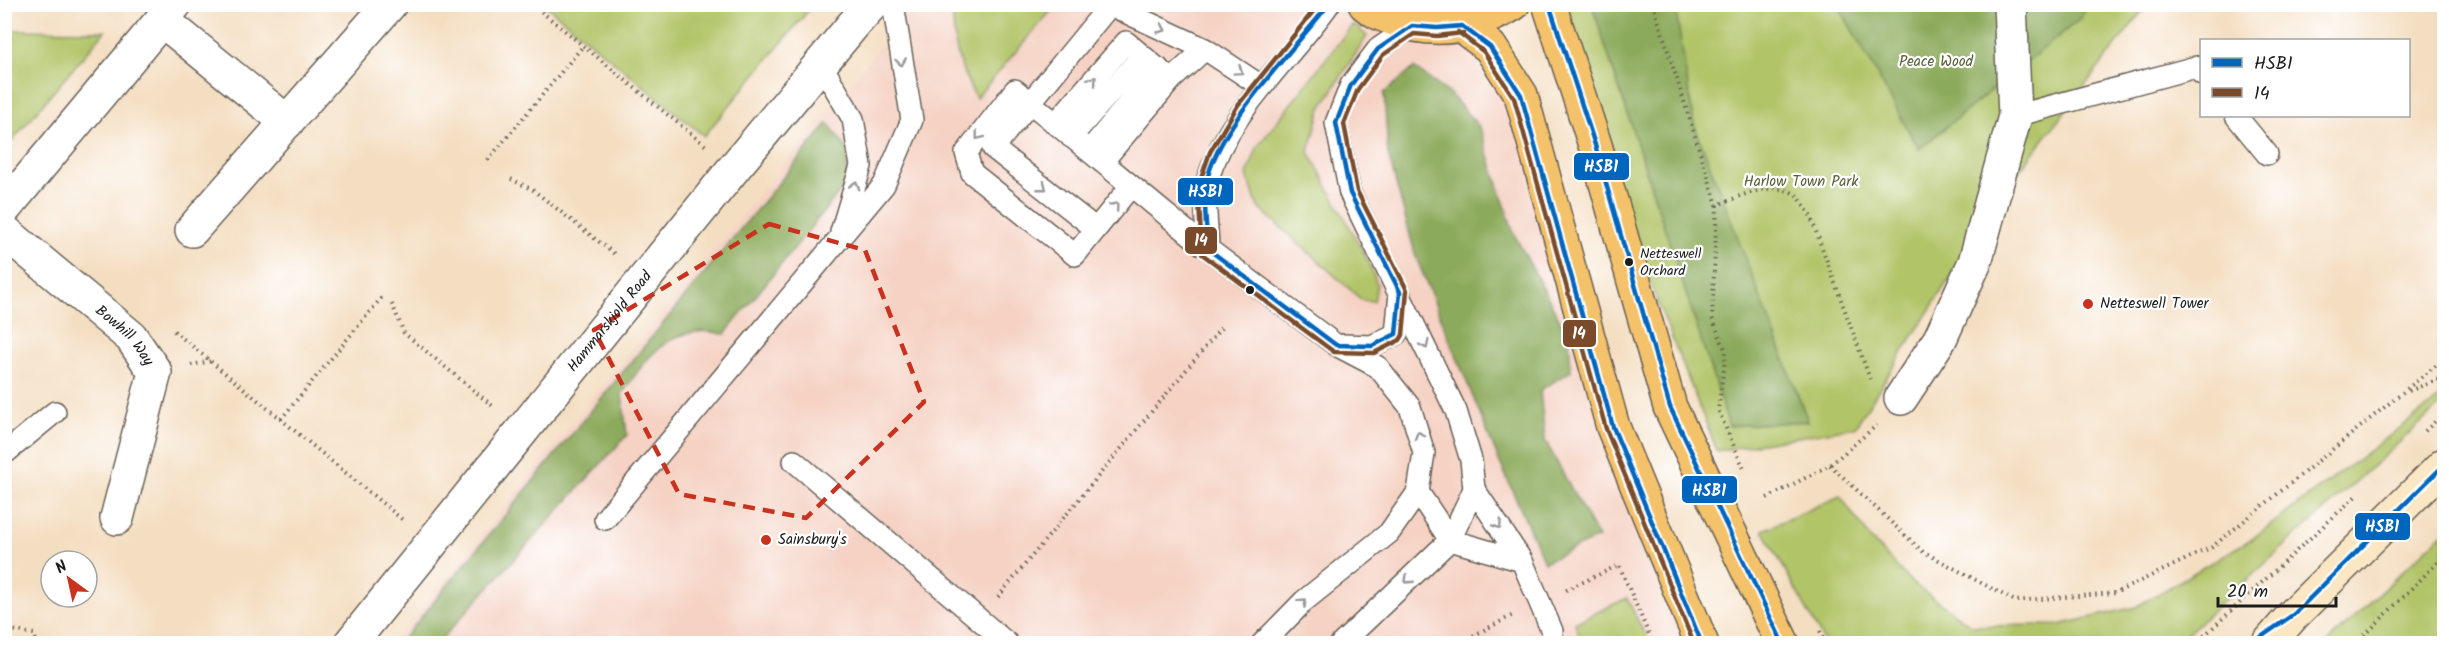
<svg xmlns="http://www.w3.org/2000/svg" width="2449" height="648" viewBox="0 0 2449 648" font-family="Kalam,sans-serif">
<style>
.built{fill:#f5d2c3}
.green{fill:#b1c467;stroke:#667042;stroke-width:1.5}
.forest{fill:#8caa5c;stroke:#54633c;stroke-width:1.5}
.lines{fill:none;stroke-linecap:round;stroke-linejoin:round}
.lane-casing{stroke:#686056;stroke-width:24}
.street-casing{stroke:#686056;stroke-width:36}
.secondary-casing{stroke:#686056;stroke-width:36}
.primary-casing{stroke:#686056;stroke-width:36}
.path{stroke:#686056;stroke-width:4;stroke-dasharray:1.5 4.5;stroke-linecap:butt}
.lane{stroke:#fff;stroke-width:21}
.street{stroke:#fff;stroke-width:33}
.secondary{stroke:#fbe7c3;stroke-width:33}
.primary{stroke:#f4c26a;stroke-width:33}
.bus-1-casing{stroke:#fff;stroke-width:9}
.bus-2-casing{stroke:#fff;stroke-width:9}
.bus-1{stroke:#0065bd;stroke-width:4.5}
.bus-2{stroke:#7a4b2a;stroke-width:4.5}
.oneway{stroke:#999}
.marked{fill:none;stroke:#c8321e;stroke-width:4.5;stroke-dasharray:12 8;stroke-linejoin:round}
.bus-dot{fill:#1c1c1c;stroke:#fff;stroke-width:2}
.poi-dot{fill:#c8321e;stroke:#fff;stroke-width:2}
.labels{text-anchor:middle;dominant-baseline:central;stroke-width:4.5;stroke-linejoin:round;paint-order:stroke}
.bus-label{font-size:14px;fill:#1c1c1c;stroke:#fff;text-anchor:start}
.park-label{font-size:15px;fill:#585f3a;stroke:#fff}
.poi-label{font-size:15px;fill:#1c1c1c;stroke:#fff;text-anchor:start}
.street-label{font-size:15px;fill:#1c1c1c;stroke:#fff}
.line-badge{stroke:#fff;stroke-width:2}
.badge-label{font-size:16px;text-anchor:middle;font-weight:bold;fill:#fff}
</style>
<rect width="100%" height="100%" fill="#fff"/>
<filter id="ink" filterUnits="userSpaceOnUse"><feTurbulence type="fractalNoise" baseFrequency=".0167" numOctaves="2"/><feDisplacementMap in="SourceGraphic" scale="12" xChannelSelector="R" yChannelSelector="G"/><feConvolveMatrix kernelMatrix="1 2 1 2 8 2 1 2 1" color-interpolation-filters="sRGB"/></filter>
<filter id="wash" filterUnits="userSpaceOnUse"><feTurbulence type="fractalNoise" baseFrequency=".008" numOctaves="4" result="noise"/><feDisplacementMap in="SourceGraphic" scale="24" xChannelSelector="R" yChannelSelector="G"/><feGaussianBlur stdDeviation="1.35" result="paint"/><feColorMatrix in="noise" values="0 0 0 0 0 0 0 0 0 0 0 0 0 0 0 0 0 1.4 0 .05"/><feComposite in="paint" operator="in"/></filter>
<g filter="url(#wash)">
<rect width="100%" height="100%" fill="#f4dec1"/>
<!-- built -->
<path class="built" d="M915 4 1372 5 1490 47 1702 644H392Z"/>
<!-- green -->
<path class="green" d="M545 5H813L704 136Z
M952 5V4L1056 5 976 98C956 61 954 46 952 5Z
M1549 5H2147L2013 179 1855 427 1717 451 1595 145Z
M1353 24 1367 36 1321 108 1309 152 1369 263 1377 284 1374 301 1362 300 1258 207 1247 175 1258 146Z
M5 30 105 31 5 149 4 30Z
M2444 395V402L2177 643H1825L1763 530 1840 496 1871 539 1912 583 1972 626 2059 625 2136 607 2253 538Z
M2444 532V640L2434 644H2326Z
M1627 598 1649 643H1582L1575 623Z"/>
<!-- forest -->
<path class="forest" d="M1592 5H1675L1694 124 1808 421 1729 426Z
M1838 5H2086L2081 18 1919 149Z
M1414 68 1450 94 1480 128 1514 234 1569 337 1571 371 1540 390 1545 440 1598 538 1544 562 1497 456 1416 257 1388 154 1384 93Z
M828 123 848 150 846 184 725 334C716 333 705 330 696 332 660 336 640 367 622 394L627 435 438 643 399 644Z"/>
</g>
<g filter="url(#ink)">
<g class="lines">
<!-- lane casing -->
<g class="lane-casing">
<path id="lane" d="M1412 26 1378 49 1351 85 1336 123 1350 193 1456 411 1471 460 1474 489 1522 561 1552 631 1551 644
M821 64 853 119 861 166 841 232
M2015 116 2196 67 2202 74
M2236 116 2267 154
M1055 124 1126 42 1171 80 1205 49 1261 86
M1071 137 1142 56
M1089 151 1158 68
M1102 162 1171 80
M1131 186 1075 255 972 173 966 153 1015 90 1208 249
M1096 229 993 148 1110 5 1205 49
M1343 345 1372 346 1396 334 1400 293
M4 454 55 412
M794 461 1008 644
M1418 492 1450 540 1522 561
M605 519 884 185 912 120 893 4
M1262 644 1304 601 1389 533 1418 492 1424 453 1410 407 1378 367 1336 345 1208 249C1208 233 1203 194 1207 181 1229 110 1287 63 1329 4
M1341 644 1450 540 1474 489"/>
</g>
<!-- street casing -->
<g class="street-casing">
<g id="street">
<path d="M162 20 287 122"/>
<path d="M4 209 175 4"/>
<path d="M192 230 390 4"/>
<path id="s1" d="M4 231 131 337 155 372 117 518"/>
<path d="M1901 398 1940 339 1975 262 2015 116 2010 4"/>
<path id="s2" d="M350 644 734 168 853 25 872 4"/>
</g>
</g>
<!-- secondary casing -->
<g class="secondary-casing">
<path id="secondary" d="M2268 644 2294 614 2444 465"/>
</g>
<!-- primary casing -->
<g class="primary-casing">
<path id="primary" d="M1365 4C1374 12 1383 15 1394 19 1436 35 1475 27 1513 4
M1549 4 1595 145 1670 407 1783 644
M1462 26 1490 47 1521 95 1613 427 1702 644"/>
</g>
<!-- path -->
<path class="path" d="M9 4H53
M532 4 706 146
M1653 4 1717 205C1739 197 1774 179 1796 195 1802 200 1806 209 1810 215L1870 379
M488 160 583 46
M511 179 533 190 617 256
M1717 205 1712 318 1726 352 1718 410 1744 469
M392 304 404 333 495 408
M174 331 404 521
M191 365 212 361
M2409 391 2444 377
M281 419 383 296
M2425 431 2444 413
M1830 465 1922 551 2015 601 2115 593 2212 547 2444 359
M1767 498 1830 465 1877 425
M1566 590 1619 565 1653 644
M998 597 1221 328
M1820 631 1826 644
M4 632 7 629 34 634 37 644
M306 644 313 635
M1457 644 1513 615
M2195 644 2356 496
M2356 644 2444 556"/>
<!-- lane -->
<use href="#lane" class="lane"/>
<!-- street -->
<use href="#street" class="street"/>
<!-- secondary -->
<use href="#secondary" class="secondary"/>
<!-- primary -->
<use href="#primary" class="primary"/>
<!-- bus-1 casing -->
<g class="bus-1-casing">
<path id="bus-1" d="M1329 4C1293 51 1215 128 1206 185 1203 206 1207 228 1208 249L1336 345 1372 346 1396 334 1400 292 1350 193 1336 123 1351 85 1378 49 1412 26 1437 28 1462 26
M1549 4 1595 145 1670 407 1783 644
M1462 26 1490 47 1521 95 1613 427 1702 644
M2251 644 2294 614 2444 465"/>
</g>
<!-- bus-2 casing -->
<g class="bus-2-casing">
<path id="bus-2" d="M1319 4 1238 105 1210 152 1198 187 1202 254 1334 352 1374 353 1400 340 1403 335 1407 290 1357 191 1344 124 1358 89 1383 55 1414 34 1437 36 1463 33
M1458 32 1484 52 1514 98 1606 429 1694 644"/>
</g>
<!-- bus-1 -->
<use href="#bus-1" class="bus-1"/>
<!-- bus-2 -->
<use href="#bus-2" class="bus-2"/>
</g>
<!-- one-way arrows -->
<defs><path id="oneway-chevron" d="M-2-3.5L2.5 0L-2 3.5" fill="none" stroke-width="1.6" stroke-linecap="round" stroke-linejoin="round" transform="scale(1.5)"/></defs>
<g class="oneway">
<use href="#oneway-chevron" transform="translate(1162 29) rotate(25)"/>
<use href="#oneway-chevron" transform="translate(901 62) rotate(82)"/>
<use href="#oneway-chevron" transform="translate(1239 71) rotate(34)"/>
<use href="#oneway-chevron" transform="translate(1093 80) rotate(-49)"/>
<use href="#oneway-chevron" transform="translate(979 136) rotate(128)"/>
<use href="#oneway-chevron" transform="translate(855 185) rotate(-74)"/>
<use href="#oneway-chevron" transform="translate(1043 187) rotate(38)"/>
<use href="#oneway-chevron" transform="translate(1115 206) rotate(-51)"/>
<use href="#oneway-chevron" transform="translate(1425 345) rotate(65)"/>
<use href="#oneway-chevron" transform="translate(1419 435) rotate(-108)"/>
<use href="#oneway-chevron" transform="translate(1498 525) rotate(56)"/>
<use href="#oneway-chevron" transform="translate(1408 580) rotate(137)"/>
<use href="#oneway-chevron" transform="translate(1303 602) rotate(-43)"/>
</g>
</g>
<!-- marked area -->
<path class="marked" d="M769 224 865 250 924 402 806 518 679 494 594 330Z"/>
<!-- markers -->
<g class="bus-dot">
<circle cx="1629" cy="262" r="5"/>
<circle cx="1250" cy="290" r="5"/>
</g>
<g class="poi-dot">
<circle cx="2088" cy="304" r="6"/>
<circle cx="766" cy="540" r="6"/>
</g>
<g class="labels">
<!-- bus labels -->
<g class="bus-label">
<text x="1640" y="254">Netteswell<tspan x="1640" dy="17">Orchard</tspan></text>
</g>
<!-- park labels -->
<g class="park-label">
<text x="1936" y="62">Peace Wood</text>
<text x="1801" y="182">Harlow Town Park</text>
</g>
<!-- poi labels -->
<g class="poi-label">
<text x="2100" y="304">Netteswell Tower</text>
<text x="778" y="540">Sainsbury's</text>
</g>
<!-- street labels -->
<g class="street-label">
<text stroke="none"><textPath href="#s2" startOffset="414">Hammarskjold Road</textPath></text>
<text stroke="none"><textPath href="#s1" startOffset="160">Bowhill Way</textPath></text>
</g>
</g>
<g class="line-badge">
<rect x="1573" y="152" width="57" height="29" rx="6" fill="#0065bd"/>
<rect x="1177" y="177" width="57" height="29" rx="6" fill="#0065bd"/>
<rect x="1184" y="226" width="34" height="29" rx="6" fill="#7a4b2a"/>
<rect x="1562" y="319" width="35" height="29" rx="6" fill="#7a4b2a"/>
<rect x="1681" y="475" width="57" height="29" rx="6" fill="#0065bd"/>
<rect x="2354" y="512" width="57" height="29" rx="6" fill="#0065bd"/>
</g>
<g class="badge-label">
<text x="1601" y="172">HSB1</text>
<text x="1205" y="197">HSB1</text>
<text x="1201" y="246">14</text>
<text x="1579" y="339">14</text>
<text x="1709" y="496">HSB1</text>
<text x="2382" y="532">HSB1</text>
</g>
<!-- margin -->
<rect width="2449" height="648" fill="none" stroke="#fff" stroke-width="24"/>
<!-- legend -->
<rect x="2200" y="39" width="210" height="78" fill="#ffffff" stroke="#a4a4a4" stroke-width="1.5"/>
<rect x="2212" y="58" width="30" height="9" fill="#0065bd" stroke="#a4a4a4" stroke-width="1.5"/>
<text x="2254" y="69" font-size="18" fill="#1c1c1c">HSB1</text>
<rect x="2212" y="88" width="30" height="9" fill="#7a4b2a" stroke="#a4a4a4" stroke-width="1.5"/>
<text x="2254" y="99" font-size="18" fill="#1c1c1c">14</text>
<!-- north arrow -->
<g transform="translate(69 579) rotate(327)"><circle r="28" fill="#ffffff" stroke="#a4a4a4" stroke-width="1.5"/>
<path d="M0-4.5L10 22L0 15L-10 22Z" fill="#c8321e"/>
<text y="-9" font-size="16" font-weight="bold" text-anchor="middle" fill="#1c1c1c">N</text>
</g>
<!-- scale -->
<path d="M2218 597v9h118v-9" fill="none" stroke="#1c1c1c" stroke-width="3"/>
<text x="2227" y="597" font-size="18" fill="#1c1c1c" stroke="#ffffff" stroke-width="4.5" paint-order="stroke">20 m</text>
</svg>
